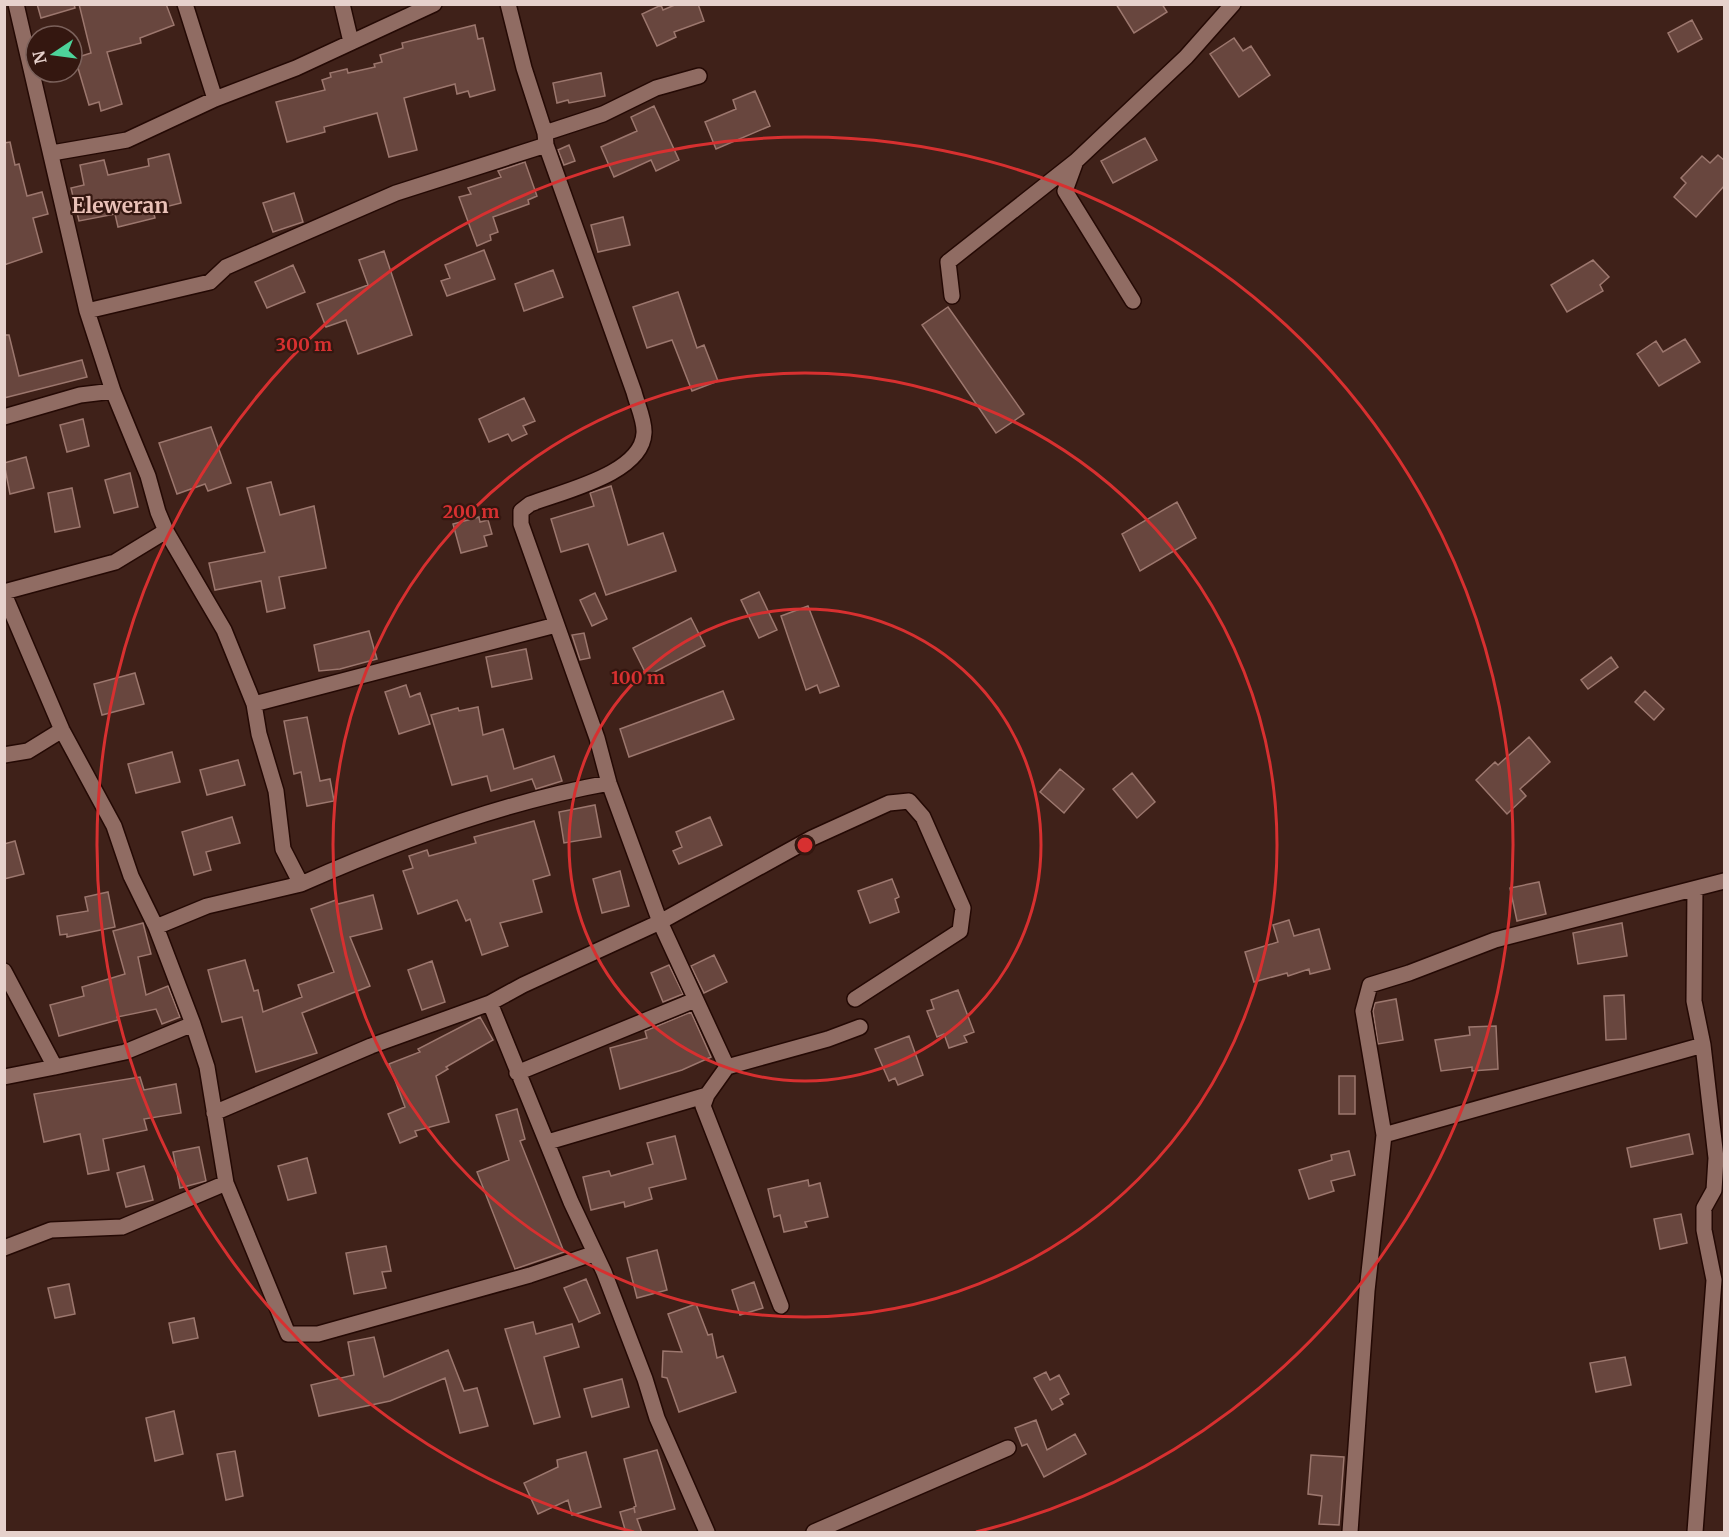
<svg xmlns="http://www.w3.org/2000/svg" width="1729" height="1537" viewBox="0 0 1729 1537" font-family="Merriweather,serif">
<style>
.building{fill:#68463e;stroke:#9c776e;stroke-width:1.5}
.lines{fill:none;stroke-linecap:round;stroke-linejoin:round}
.street-casing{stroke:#240904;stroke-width:18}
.street{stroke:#906c63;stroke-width:15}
.ring{fill:none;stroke:#d73030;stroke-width:3}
.labels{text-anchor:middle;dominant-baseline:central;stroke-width:4.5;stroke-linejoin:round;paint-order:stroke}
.quarter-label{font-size:21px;font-weight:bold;fill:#eac1b7;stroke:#341710}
.centre{fill:#d73030;stroke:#341710;stroke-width:3}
.ring-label{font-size:18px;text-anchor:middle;font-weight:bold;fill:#d73030;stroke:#341710;stroke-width:4.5;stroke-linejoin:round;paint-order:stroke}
</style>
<rect width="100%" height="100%" fill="#3f2119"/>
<!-- building -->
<path class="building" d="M37 4H74L75 8 41 18Z
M79 4H166L174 25 140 38 141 43 107 52 122 104 101 111 99 102 89 105 75 58 91 53Z
M677 4H698L704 21 674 32 676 37 657 46 642 14 661 5 663 10Z
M1116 4H1162L1167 12 1134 33Z
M1692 20 1702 39 1678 52 1668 33Z
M475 25 478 39 483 38 495 90 470 97 468 91 457 94 455 84 404 98 417 150 389 157 377 113 324 127 325 132 287 142 276 102 325 90 322 80 331 77 330 73 347 69 348 73 375 67 374 64 382 62 380 55 403 48 402 43Z
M1234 38 1243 51 1251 46 1270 75 1239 97 1210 54Z
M601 73 605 96 569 103 568 100 557 103 553 83Z
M755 91 770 126 716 149 705 122 736 109 733 100Z
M654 106 679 160 656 171 651 160 614 177 601 147 637 131 631 117Z
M1145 138 1157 160 1113 183 1101 161Z
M10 142 15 165 19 164 27 196 42 192 48 214 33 218 42 252 4 265V143Z
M569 145 575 161 564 165 558 150Z
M169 154 181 203 153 210 155 218 118 227 115 214 79 221 71 188 84 185 80 165 104 160 108 175 149 166 148 159Z
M1718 155 1725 161V185L1696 217 1674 197 1686 183 1681 178 1702 156 1710 163Z
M525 162 537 196 528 200 529 204 493 217 498 232 490 235 491 240 477 246 459 197 471 194 468 188 501 177 498 171Z
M294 193 303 222 273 232 263 203Z
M623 217 630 245 598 252 591 225Z
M484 250 495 279 447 296 441 281 450 278 445 265Z
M384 251 412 335 358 354 346 320 326 327 317 304 368 285 359 260Z
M1593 260 1609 277 1600 285 1603 291 1567 312 1551 285Z
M293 265 305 292 267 308 255 282Z
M553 270 563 297 524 311 515 284Z
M678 292 697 348 704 345 718 381 692 391 672 340 647 348 633 307Z
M948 307 1024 414 996 433 922 325Z
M4 335H9L19 376 82 360 87 377 4 398Z
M1685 339 1700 362 1659 386 1637 354 1656 341 1663 352Z
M524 398 535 421 523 426 527 434 512 441 508 434 489 442 479 419Z
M83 419 89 446 67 452 60 425Z
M211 427 231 483 208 491 205 484 177 494 159 443Z
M26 457 34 488 10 494 4 463Z
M130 473 138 507 114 513 105 480Z
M271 482 280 515 314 506 326 568 279 577 285 608 267 612 261 581 215 590 209 563 265 552 247 488Z
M611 486 628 545 663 533 676 571 606 595 588 544 561 552 551 519 594 506 590 493Z
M72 488 80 527 55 532 48 493Z
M1177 502 1196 538 1140 571 1122 534Z
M479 517 480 522 488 520 492 534 484 536 487 546 461 553 453 524Z
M759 592 777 630 759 638 741 600Z
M595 593 607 619 592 626 580 600Z
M808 606 839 686 820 693 817 685 806 690 781 616Z
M691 618 705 646 647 676 633 648Z
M369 631 377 659 340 669 319 671 314 645Z
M584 633 590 658 580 660 572 635Z
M526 649 532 679 492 687 486 657Z
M1611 657 1618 667 1588 689 1581 680Z
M135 673 144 704 102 715 94 684Z
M406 685 410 697 420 693 430 724 399 734 385 692Z
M723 691 734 719 629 757 620 729Z
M1645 691 1664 709 1654 720 1635 702Z
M478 707 483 735 503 729 514 769 554 756 562 781 536 789 532 779 491 791 487 776 452 785 431 715 458 708 459 711Z
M307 717 320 781 330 779 334 801 307 806 301 772 294 774 284 721Z
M1529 737 1550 762 1520 789 1526 796 1507 814 1476 780 1495 762 1498 765Z
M172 752 180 782 136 793 128 764Z
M238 760 245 785 207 795 200 770Z
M1060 769 1084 789 1064 813 1040 792Z
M1132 773 1155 802 1137 818 1113 789Z
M595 805 601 837 564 843 559 812Z
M232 817 240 843 206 852 211 870 194 875 182 832Z
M710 817 722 845 679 864 673 851 682 847 676 832Z
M534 821 550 875 533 880 542 912 500 923 508 946 482 955 470 919 466 921 457 900 418 914 403 871 413 868 409 856 427 850 429 856 476 843 474 837Z
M15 841 24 874 4 879V844Z
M620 871 629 906 602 913 593 879Z
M892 879 899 897 895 899 899 912 870 923 858 891Z
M1539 882 1546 914 1517 921 1510 888Z
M108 892 115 927 67 937V934L60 935 57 916 88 911 85 897Z
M373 895 382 929 350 937 370 986 302 1013 317 1053 256 1072 242 1017 222 1022 208 970 245 960 254 991 258 990 263 1012 302 997 298 985 334 972 311 909 336 900 338 904Z
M1289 920 1294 936 1319 929 1330 969 1310 974 1309 969 1288 976 1287 973 1254 982 1245 952 1278 942 1273 925Z
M143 923 151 954 138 957 146 995 168 986 180 1017 162 1024 156 1009 117 1017 118 1020 59 1036 50 1005 84 996 82 987 125 974 113 931Z
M1622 923 1627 956 1578 964 1573 933Z
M714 955 727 982 704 993 691 966Z
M432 961 445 1002 422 1010 408 970Z
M669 965 683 994 663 1002 651 973Z
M958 990 974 1032 964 1036 967 1042 949 1048 944 1034 937 1037 927 1011 934 1009 931 1000Z
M1624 995 1626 1039 1606 1040 1604 996Z
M1396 999 1403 1040 1378 1044 1373 1011 1375 1003Z
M691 1012 711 1057 682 1070 620 1089 610 1048 647 1038 645 1031Z
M480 1017 493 1040 446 1067 448 1069 436 1076 449 1122 415 1131 417 1136 400 1143 388 1114 405 1107 389 1064 420 1052 418 1049Z
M1496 1026 1498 1069 1472 1071V1067L1441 1071 1435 1040 1470 1035 1469 1027Z
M909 1036 923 1075 898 1085 895 1078 889 1081 875 1049Z
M1339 1076H1355V1114H1339Z
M140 1077 144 1090 176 1084 181 1113 144 1119 147 1130 103 1139 109 1170 88 1174 80 1134 44 1142 34 1094Z
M517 1109 525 1139 520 1141 564 1252 515 1269 477 1172 509 1160 496 1115Z
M1689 1134 1693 1154 1631 1167 1627 1148Z
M675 1136 686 1179 649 1188 652 1199 625 1207 624 1202 591 1210 583 1177 609 1171 611 1176 653 1164 647 1143Z
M199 1147 206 1181 180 1188 173 1152Z
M1349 1151 1355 1175 1331 1181 1334 1191 1309 1199 1299 1170 1332 1160 1331 1155Z
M307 1158 316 1193 288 1200 278 1166Z
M144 1166 153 1200 126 1207 117 1173Z
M808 1180 809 1186 820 1183 828 1217 805 1222 807 1227 784 1232 780 1215 774 1217 768 1189Z
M1681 1214 1687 1243 1660 1249 1654 1219Z
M386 1246 391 1271 382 1272 386 1288 354 1294 346 1253Z
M657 1250 667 1290 637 1298 627 1258Z
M586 1279 600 1313 579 1322 564 1288Z
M754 1282 763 1308 740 1315 732 1290Z
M69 1284 75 1314 55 1318 48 1288Z
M696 1304 708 1335 712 1334 717 1358 723 1356 736 1392 679 1412 667 1378 662 1377 663 1351 682 1352 668 1314Z
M194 1318 198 1338 173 1343 169 1323Z
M533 1322 536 1334 572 1324 579 1347 544 1357 560 1417 534 1424 505 1329Z
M374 1337 384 1377 448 1350 464 1391 477 1388 488 1426 460 1433 445 1378 390 1401 319 1416 311 1385 354 1375 348 1342Z
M1625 1357 1631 1385 1596 1392 1590 1363Z
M1046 1372 1050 1380 1059 1375 1069 1394 1060 1399 1063 1404 1052 1410 1034 1378Z
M622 1379 629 1407 592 1417 584 1389Z
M174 1411 183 1454 155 1461 146 1418Z
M1036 1420 1047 1450 1075 1434 1086 1454 1044 1477 1027 1444 1022 1446 1015 1428Z
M657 1450 675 1509 637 1519 642 1533H626L620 1512 634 1508 635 1513 634 1507 636 1506 624 1459Z
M235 1451 243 1496 226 1500 217 1454Z
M586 1452 601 1507 572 1515 568 1500 538 1514 524 1483 558 1467 557 1460Z
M1311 1455 1344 1457 1339 1525 1319 1524 1322 1496 1308 1494Z"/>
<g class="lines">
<!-- street casing -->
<g class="street-casing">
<path id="street" d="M16 4 87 311 113 391 148 476 158 512 166 531 224 630 254 704 259 734 276 791 283 849 301 884C398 841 504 802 609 783
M185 4 215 99
M342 4 351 42
M508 4 524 68 545 133 546 145 634 392C637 404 645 421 644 433 642 474 563 491 530 504L521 511V524L597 738 609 783 660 922 727 1067 828 1039 860 1027
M545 133 603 114 656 88 699 76
M52 153 127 140 215 99 296 68 434 4
M952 296 948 262 1076 161
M1133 301 1065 191 1076 161 1186 57 1233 4
M87 311 210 282 226 267 396 193 546 145
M4 417 80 395 113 391
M4 592 115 562 166 531
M4 594 62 730 114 826 131 876 156 927 193 1024 207 1067 226 1183 122 1227 51 1230 4 1248
M254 704 556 625
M4 755 28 751 62 730
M1695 889 1694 1001 1703 1045 1716 1158 1714 1190 1704 1208V1230L1714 1280 1695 1532
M156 927 207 906 301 884
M4 971 55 1067 4 1077
M490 1003 571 1202 604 1272 645 1379 657 1418 707 1532
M55 1067 125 1052 193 1024
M727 1067 707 1095 703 1106 781 1306
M517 1073 695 1000
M214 1113 371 1046 490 1003 523 985 660 922 812 838 889 803 909 801 923 817 963 908 960 931 855 999
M1384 1135 1703 1045
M548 1142 707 1095
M226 1183 288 1334H318L530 1275 595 1253
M814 1532 1008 1448
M1350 1532 1367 1291 1384 1135 1363 1011 1370 985 1409 973 1495 940 1724 881"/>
</g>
<!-- street -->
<use href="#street" class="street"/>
</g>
<!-- distance rings -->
<g class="ring">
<circle cx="805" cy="845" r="236"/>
<circle cx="805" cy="845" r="472"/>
<path d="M634 1532A708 708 0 1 1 976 1532"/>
</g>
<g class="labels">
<!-- quarter labels -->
<g class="quarter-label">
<text x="120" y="205">Eleweran</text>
</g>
</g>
<circle cx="805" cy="845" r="9" class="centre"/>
<g class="ring-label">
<text x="304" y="351">300 m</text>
<text x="471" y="518">200 m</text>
<text x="638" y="684">100 m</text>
</g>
<!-- border -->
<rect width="1729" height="1537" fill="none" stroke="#e6d1cc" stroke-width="12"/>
<!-- north arrow -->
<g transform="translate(54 54) rotate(257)"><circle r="28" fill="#341710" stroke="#7b615b" stroke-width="1.5"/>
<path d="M0-4.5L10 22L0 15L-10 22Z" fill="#4dd39a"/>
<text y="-9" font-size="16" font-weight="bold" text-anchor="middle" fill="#e6d1cc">N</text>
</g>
</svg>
